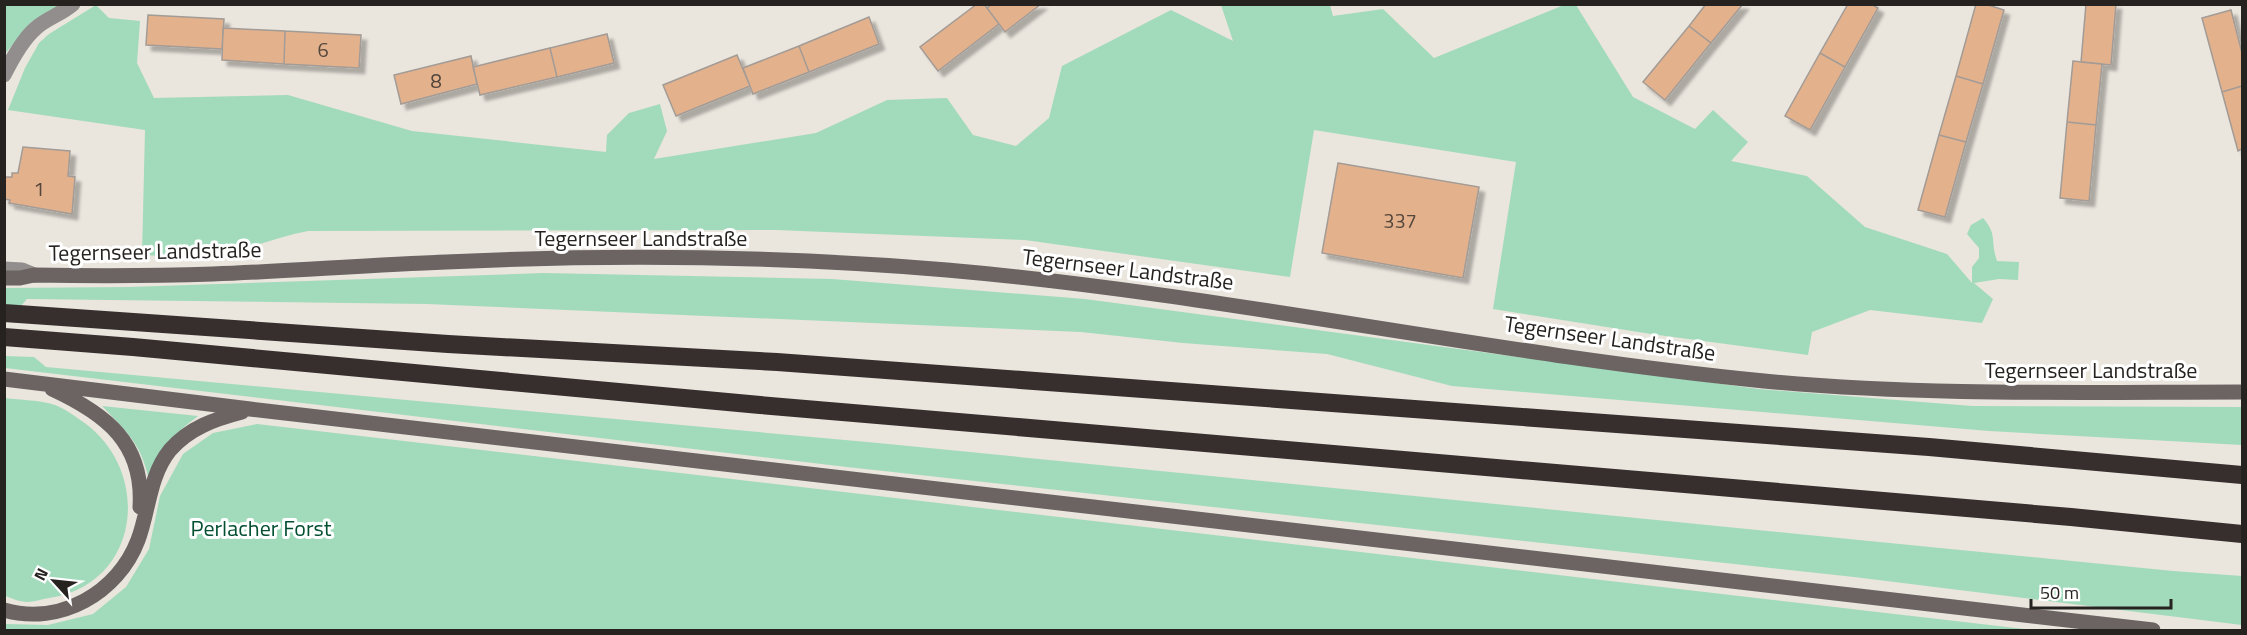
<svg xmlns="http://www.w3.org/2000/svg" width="2247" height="635" viewBox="0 0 2247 635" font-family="'Titillium Web',sans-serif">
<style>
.green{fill:#a2dbbb}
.building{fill:#e3b28d;stroke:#a39b96;stroke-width:1.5;filter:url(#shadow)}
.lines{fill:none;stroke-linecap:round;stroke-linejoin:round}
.street{stroke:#928e8d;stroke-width:15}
.secondary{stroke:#6b6463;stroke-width:15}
.highway{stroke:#372f2e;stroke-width:18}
.labels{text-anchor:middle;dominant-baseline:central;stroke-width:6;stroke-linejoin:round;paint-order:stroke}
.number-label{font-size:20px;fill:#54463b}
.street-label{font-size:22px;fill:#252220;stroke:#fff}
.park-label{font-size:22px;fill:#024f31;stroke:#fff}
</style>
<defs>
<filter id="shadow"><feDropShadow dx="5.5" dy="5.5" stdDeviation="1.5" flood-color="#0004"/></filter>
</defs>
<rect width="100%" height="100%" fill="#eae5dd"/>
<!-- green -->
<path class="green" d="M5 5H61L31 22 5 54Z
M96 5 109 18 140 21 137 63 154 98 288 95 412 131 606 152 607 135 629 113 660 104 667 131 654 159 816 133 887 100 947 98 973 135 1016 146 1049 118 1062 66 1171 10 1233 41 1221 5H1330L1333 16 1383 9 1434 58 1564 5H1576L1633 97 1695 129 1713 110 1748 142 1731 161 1807 176 1865 227 1947 254 1972 283V267L1979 258V248L1967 234 1971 225 1983 218C1998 235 1990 241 1997 261L2019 262 2018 280 1999 279 1974 283 1993 299 1982 323 1870 310 1812 332 1808 355 1651 334 1493 309 1516 162 1314 130 1290 277 1025 240 776 230 308 231C281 236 257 246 231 252 203 259 171 256 142 255L145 130 8 110 25 68 39 43 49 34Z
M544 273 832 279 1085 299 1759 389 1972 406 2242 407V445L1989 431 1452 386 1327 354 1183 343 1081 332 427 304 27 299 20 307 5 305 4 288 129 287Z
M4 356 34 357 46 367 878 443 2173 571 2242 576V625L1854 577 847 467 5 368Z
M5 398C21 400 39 400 55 405 66 409 76 417 86 424 153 475 139 585 49 598 42 599 34 602 27 602 20 602 11 598 5 596Z
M102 406 198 416C172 436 162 446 148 476 140 442 125 430 102 406Z
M257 424 2033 630H5V624L48 625 93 614 126 587 149 549 160 496 183 454 213 433Z"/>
<!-- building -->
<path class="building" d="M977 4H984L999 24 938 71 920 47Z
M992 4H1041L1005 32 987 8Z
M1706 4H1743L1711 43 1689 26Z
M1848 4H1871L1878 8 1845 67 1820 53Z
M1976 4H1985L2004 10 1983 84 1956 76Z
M2086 4H2116L2111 65 2081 62Z
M2231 10 2242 53V86L2222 92 2202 18Z
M148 15 224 19 222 49 146 45Z
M869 17 879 44 809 72 799 46Z
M1689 26 1711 43 1665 100 1643 82Z
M223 28 285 31 284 64 222 60Z
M285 31 361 35 359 68 284 64Z
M607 34 614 63 557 77 550 48Z
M799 46 809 72 753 94 743 68Z
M550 48 557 77 480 95 473 67Z
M1820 53 1845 67 1810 130 1785 116Z
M737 55 750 86 676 116 663 85Z
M471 56 477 84 401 104 394 75Z
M2073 61 2102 64 2096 125 2067 122Z
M1956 76 1983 84 1966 142 1939 135Z
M2242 86V149L2238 151 2222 92Z
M2067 122 2096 125 2089 201 2060 198Z
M1939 135 1966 142 1945 217 1918 210Z
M23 147 70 151 68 176 75 177 72 214 9 203 10 200 4 199V177H12V173H18Z
M1338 163 1479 187 1463 278 1322 253Z"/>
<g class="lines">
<!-- street -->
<path class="street" d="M4 75C12 59 23 39 36 28 47 18 62 14 73 4
M4 269 22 270 34 275"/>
<!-- secondary -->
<path class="secondary" d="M4 278H20L34 275C94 276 153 276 213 274 291 271 368 265 446 262 613 254 781 256 947 270 1221 294 1490 354 1764 381 1923 396 2083 392 2242 392
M4 379 250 409 2153 630
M52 389C106 414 144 443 140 507
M4 610C60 626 118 593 138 540 149 511 149 476 170 450 189 428 215 419 242 412"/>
<!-- highway -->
<path class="highway" d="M4 313 448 344 777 362 1929 447 2242 475
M4 337 133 347 760 405 2071 517 2242 534"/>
</g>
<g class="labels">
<!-- number labels -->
<g class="number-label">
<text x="323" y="49">6</text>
<text x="436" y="80">8</text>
<text x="39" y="188">1</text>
<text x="1400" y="220">337</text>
</g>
<!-- street labels -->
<g class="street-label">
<text x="641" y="238">Tegernseer Landstraße</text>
<text transform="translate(155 251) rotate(-1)">Tegernseer Landstraße</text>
<text transform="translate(1128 269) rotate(7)">Tegernseer Landstraße</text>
<text transform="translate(1610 338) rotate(8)">Tegernseer Landstraße</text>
<text x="2091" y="370">Tegernseer Landstraße</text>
</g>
<!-- park labels -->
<g class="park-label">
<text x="261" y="528">Perlacher Forst</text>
</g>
</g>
<!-- border -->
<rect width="2247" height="635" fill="none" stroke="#252220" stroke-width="12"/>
<!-- north arrow -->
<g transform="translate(54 581) rotate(297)" stroke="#ffffff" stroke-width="4.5" paint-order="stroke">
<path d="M0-4.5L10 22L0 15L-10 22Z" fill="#252220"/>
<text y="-9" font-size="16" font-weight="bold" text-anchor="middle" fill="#252220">N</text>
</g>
<!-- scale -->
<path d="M2031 599v9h140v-9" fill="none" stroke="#252220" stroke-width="3"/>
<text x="2040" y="599" font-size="18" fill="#252220" stroke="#ffffff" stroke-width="4.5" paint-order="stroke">50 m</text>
</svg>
